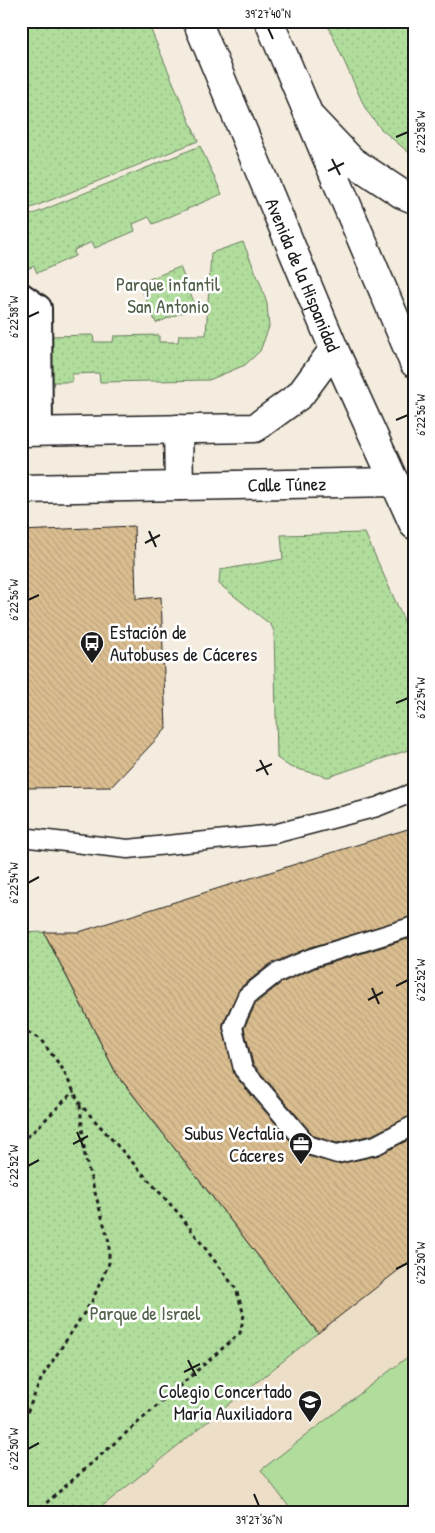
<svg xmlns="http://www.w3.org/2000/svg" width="435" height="1533" viewBox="0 0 435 1533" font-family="'Patrick Hand',sans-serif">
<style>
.built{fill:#ecdec7}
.grass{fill:url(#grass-dots);stroke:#667c5c}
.pitch{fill:#b0dd9c;stroke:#667c5c}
.building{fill:url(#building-back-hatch);stroke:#1c1c1c}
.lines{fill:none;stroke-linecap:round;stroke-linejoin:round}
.service-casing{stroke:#1c1c1c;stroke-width:21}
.pedestrian-casing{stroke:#1c1c1c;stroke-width:30}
.minor-casing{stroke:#1c1c1c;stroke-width:31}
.secondary-casing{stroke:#1c1c1c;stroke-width:31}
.path{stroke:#1c1c1c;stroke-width:3;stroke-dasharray:4 4;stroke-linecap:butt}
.service{stroke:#fff;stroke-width:18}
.pedestrian{stroke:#fff;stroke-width:26}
.minor{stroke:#fff;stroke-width:28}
.secondary{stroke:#fff;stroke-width:28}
.ticks{fill:none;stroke:#1c1c1c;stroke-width:2}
.labels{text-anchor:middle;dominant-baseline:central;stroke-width:5;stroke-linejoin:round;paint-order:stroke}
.street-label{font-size:19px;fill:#1c1c1c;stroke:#fff}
.park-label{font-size:19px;fill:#506049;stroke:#fff}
.poi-label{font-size:19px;fill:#1c1c1c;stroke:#fff;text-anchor:end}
.neatline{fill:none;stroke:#1c1c1c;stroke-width:2}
.ticks-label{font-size:12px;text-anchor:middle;fill:#1c1c1c}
</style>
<defs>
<pattern id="grass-dots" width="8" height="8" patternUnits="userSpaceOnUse" patternTransform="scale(1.25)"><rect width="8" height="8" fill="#b0dd9c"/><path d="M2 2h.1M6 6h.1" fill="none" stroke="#97bd86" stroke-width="1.8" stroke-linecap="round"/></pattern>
<pattern id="building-back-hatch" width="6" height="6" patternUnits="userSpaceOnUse" patternTransform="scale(1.25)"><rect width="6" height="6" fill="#dbbe90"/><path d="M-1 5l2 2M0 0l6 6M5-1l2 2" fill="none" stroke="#bba37c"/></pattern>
</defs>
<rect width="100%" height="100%" fill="#f4ecde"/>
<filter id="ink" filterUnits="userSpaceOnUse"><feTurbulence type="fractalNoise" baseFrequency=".02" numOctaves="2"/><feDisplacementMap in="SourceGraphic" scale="10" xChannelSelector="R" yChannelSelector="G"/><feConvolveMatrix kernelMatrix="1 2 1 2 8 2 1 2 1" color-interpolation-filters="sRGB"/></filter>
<g filter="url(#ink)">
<!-- built -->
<path class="built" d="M414 1258V1512H95L318 1333Z"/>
<!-- grass -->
<path class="grass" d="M21 21H147L198 141 21 212Z
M326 21H414V157L381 129 366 110Z
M200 146 222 194 153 224 149 217 133 224 135 231 95 248 92 242 74 250 75 256 37 273 34 266 21 272V219Z
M243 242 261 285 267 304 269 327 260 351 245 365 209 380 100 382 99 373 72 374V382H47L48 336 93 335 94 342H113L114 336 159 335V342H178L179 335H206L211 253Z
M180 267 196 307 156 323 139 283Z
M365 533 414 643V748L328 777 290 767 277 758 274 631 271 625 219 584 220 570 283 559 281 535Z
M44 932 116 1073 318 1333 95 1512H21V933Z"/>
<!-- pitch -->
<path class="pitch" d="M414 1352V1499L397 1512H293L261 1470Z"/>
<!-- building -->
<path class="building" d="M134 526 136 599 161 597 166 729 111 787 21 788V531Z
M414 827V916L308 948 270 964 240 988 223 1023V1029L235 1076 300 1152 304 1155 339 1164 379 1155 414 1137V1258L318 1333 116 1073 44 932H79Z
M414 937V1114L372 1135 337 1143 314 1136 253 1064 244 1028 256 1003 281 983 315 968Z"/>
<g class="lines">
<!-- service casing -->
<g class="service-casing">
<path id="service" d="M21 837 128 849 274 834 377 807 414 792
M414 926 311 958 275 974 247 996 233 1027 243 1069 308 1145 337 1154 376 1145 414 1125"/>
</g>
<!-- pedestrian casing -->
<g class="pedestrian-casing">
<path id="pedestrian" d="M21 296 38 308 39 432"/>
</g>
<!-- minor casing -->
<g class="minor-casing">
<path id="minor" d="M312 119 352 161 402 194 414 199
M178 429 179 486"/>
</g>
<!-- secondary casing -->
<g class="secondary-casing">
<g id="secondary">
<path id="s1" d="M197 21 334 349 414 525"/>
<path d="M269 21 414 363"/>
<path d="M21 432 255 428 300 395 334 349"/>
<path id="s2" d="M21 489 395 482"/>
</g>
</g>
<!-- path -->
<path class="path" d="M21 1028 41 1040 62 1068 80 1104 180 1215 236 1289 244 1315 240 1333 36 1512
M21 1142 36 1129 74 1091
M21 1413 26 1415
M21 1427 42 1377 92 1301 109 1263V1242L85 1157 80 1105"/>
<!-- service -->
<use href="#service" class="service"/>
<!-- pedestrian -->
<use href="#pedestrian" class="pedestrian"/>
<!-- minor -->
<use href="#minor" class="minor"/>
<!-- secondary -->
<use href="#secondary" class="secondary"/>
</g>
</g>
<!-- ticks -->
<path class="ticks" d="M268 28 273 39M396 137 408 132M332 159 340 175M328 171 344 163M28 317 39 312M396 420 408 415M149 531 156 547M145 543 160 535M28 600 39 595M396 703 408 698M260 760 268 775M256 771 272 764M28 883 39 877M396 986 408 980M372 988 379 1004M368 1000 383 992M77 1132 84 1148M73 1144 88 1136M28 1166 39 1160M396 1269 408 1263M188 1360 196 1376M184 1372 200 1364M28 1449 39 1443M254 1494 259 1506"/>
<!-- icons -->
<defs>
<g id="bus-pin" transform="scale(1.25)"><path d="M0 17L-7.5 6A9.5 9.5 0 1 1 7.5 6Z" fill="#1c1c1c" stroke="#fff"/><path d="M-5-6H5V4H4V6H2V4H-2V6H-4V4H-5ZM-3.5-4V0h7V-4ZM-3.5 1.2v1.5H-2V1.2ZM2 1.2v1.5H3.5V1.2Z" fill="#fff"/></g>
<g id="office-pin" transform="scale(1.25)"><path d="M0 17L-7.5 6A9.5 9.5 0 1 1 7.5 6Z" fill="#1c1c1c" stroke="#fff"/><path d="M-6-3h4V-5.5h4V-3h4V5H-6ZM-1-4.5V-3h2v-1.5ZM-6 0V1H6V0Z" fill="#fff"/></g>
<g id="school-pin" transform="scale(1.25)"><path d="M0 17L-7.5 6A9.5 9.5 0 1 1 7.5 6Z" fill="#1c1c1c" stroke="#fff"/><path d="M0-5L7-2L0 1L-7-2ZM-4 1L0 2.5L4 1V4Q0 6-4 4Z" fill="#fff"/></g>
</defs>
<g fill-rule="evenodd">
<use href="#bus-pin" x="92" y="643"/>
<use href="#office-pin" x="301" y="1144"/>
<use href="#school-pin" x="310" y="1402"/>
</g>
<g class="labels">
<!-- street labels -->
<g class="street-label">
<text stroke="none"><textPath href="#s1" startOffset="275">Avenida de la Hispanidad</textPath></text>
<text stroke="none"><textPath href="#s2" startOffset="266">Calle Túnez</textPath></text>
</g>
<!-- park labels -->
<g class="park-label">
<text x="168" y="284">Parque infantil<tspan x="168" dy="22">San Antonio</tspan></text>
<text x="145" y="1313">Parque de Israel</text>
</g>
<!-- poi labels -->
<g class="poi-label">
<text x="110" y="632" text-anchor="start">Estación de<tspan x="110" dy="22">Autobuses de Cáceres</tspan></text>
<text x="284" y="1133">Subus Vectalia<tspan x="284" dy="22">Cáceres</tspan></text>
<text x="292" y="1391">Colegio Concertado<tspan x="292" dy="22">María Auxiliadora</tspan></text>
</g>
</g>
<!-- margin -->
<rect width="435" height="1533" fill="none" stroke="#fff" stroke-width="55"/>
<rect x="28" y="28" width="380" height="1478" class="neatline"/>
<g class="ticks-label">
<text x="268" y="18">39°27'40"N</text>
<text transform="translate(421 132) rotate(-90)" y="4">6°22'58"W</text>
<text transform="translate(14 317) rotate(-90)" y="4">6°22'58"W</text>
<text transform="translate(421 415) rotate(-90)" y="4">6°22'56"W</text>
<text transform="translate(14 600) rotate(-90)" y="4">6°22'56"W</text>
<text transform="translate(421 698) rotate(-90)" y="4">6°22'54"W</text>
<text transform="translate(14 883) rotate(-90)" y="4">6°22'54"W</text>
<text transform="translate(421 980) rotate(-90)" y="4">6°22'52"W</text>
<text transform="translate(14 1166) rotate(-90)" y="4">6°22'52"W</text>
<text transform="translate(421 1263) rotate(-90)" y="4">6°22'50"W</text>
<text transform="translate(14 1449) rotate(-90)" y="4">6°22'50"W</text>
<text x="259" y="1524">39°27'36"N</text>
</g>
</svg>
